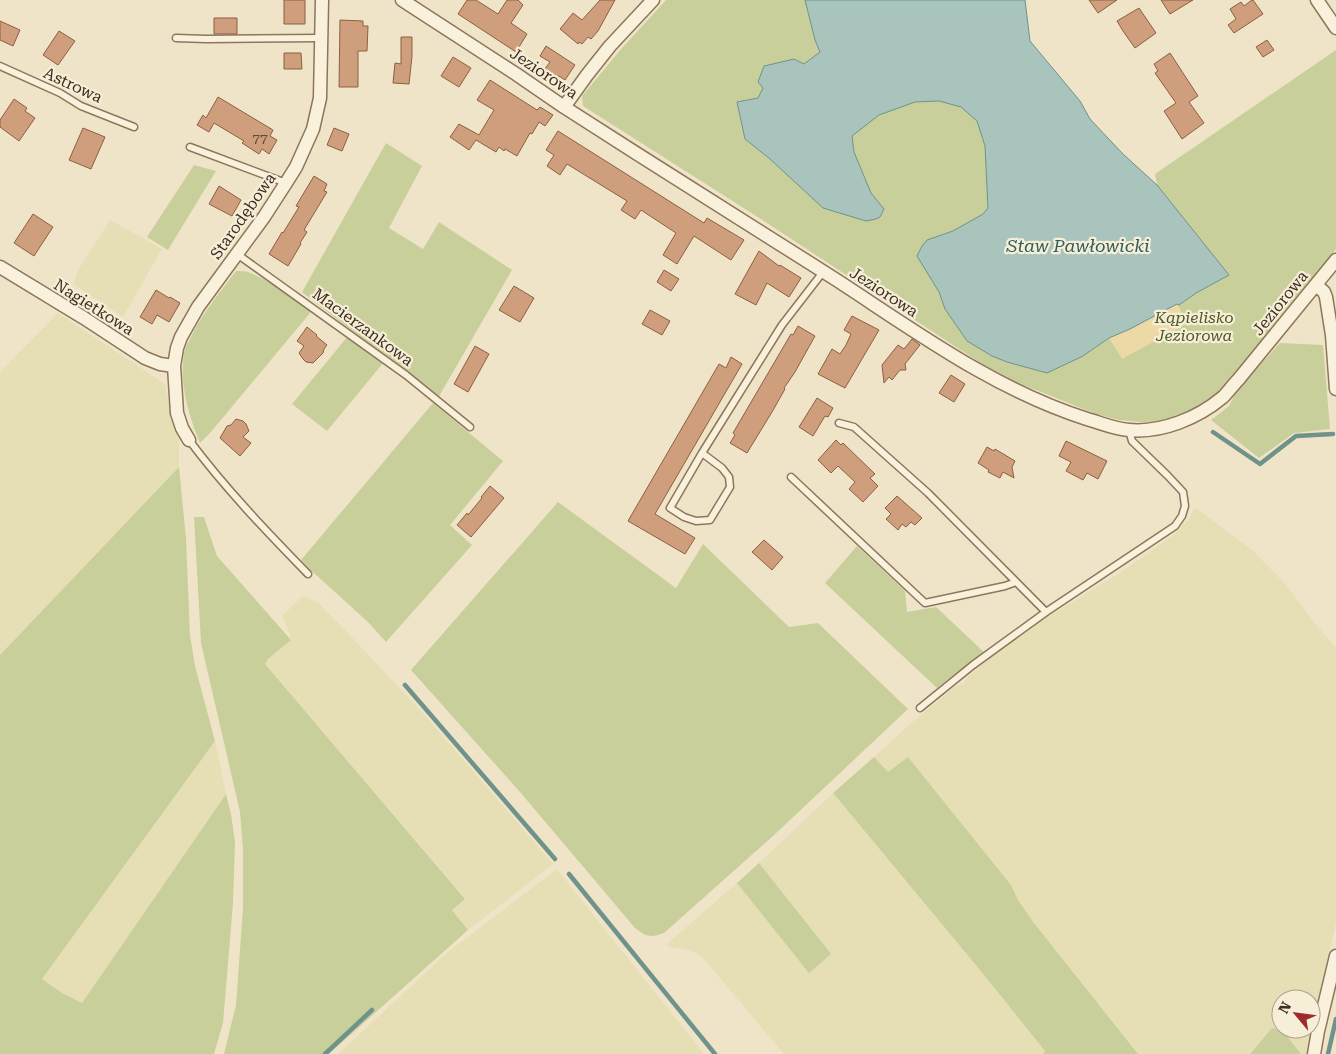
<svg xmlns="http://www.w3.org/2000/svg" width="1336" height="1054" viewBox="0 0 1336 1054" font-family="'Roboto Serif',serif">
<style>
.farmland{fill:#e6deb5;fill-rule:evenodd}
.green{fill:#c9cf9b}
.sand{fill:#ecd9a5}
.water{fill:#a9c4bc;stroke:#6f938a}
.lines{fill:none;stroke-linecap:round;stroke-linejoin:round}
.stream{stroke:#6f938a;stroke-width:4.5}
.building{fill:#cf9f7d;stroke:#8d5f41}
.lane-casing{stroke:#8d765c;stroke-width:9}
.street-casing{stroke:#8d765c;stroke-width:15}
.lane{stroke:#faf1dc;stroke-width:6}
.street{stroke:#faf1dc;stroke-width:12}
.labels{text-anchor:middle;dominant-baseline:central;stroke-width:4.5;stroke-linejoin:round;paint-order:stroke}
.number-label{font-size:14px;fill:#624a37}
.street-label{font-size:16px;fill:#3d2e20;stroke:#f7eed8}
.park-label{font-size:16px;font-style:italic;fill:#4d5a26;stroke:#f7eed8}
.water-label{font-size:18px;font-style:italic;fill:#2f5d5a;stroke:#f7eed8}
</style>
<rect width="100%" height="100%" fill="#f0e4c8"/>
<!-- farmland -->
<path class="farmland" d="M110 220 162 249 123 317 73 284 78 270Z
M58 313 165 384 172 418 179 439V467L0 655V372Z
M1195 507 1253 551 1287 586 1313 621 1336 648V923L1307 1054H1301L1282 1030 1272 1028 1250 1054H1138L1034 923 1018 900 1011 885 908 757 888 772 874 757 917 718 956 686 964 684 966 678 1005 646 1049 616 1123 571 1172 536 1188 520ZM1281 999H1311V1029H1281Z
M303 596 318 603 345 630 421 711 553 864 468 930 452 910 465 898 265 664 268 659 291 640 289 632 282 616Z
M215 741 226 794 82 1003 62 993 42 979Z
M833 793 980 970 1046 1052 1043 1054H784L703 958 696 953 685 949 669 947 667 944 737 883 809 972 830 955 759 863Z
M557 869 704 1054H338L448 952Z"/>
<!-- green -->
<path class="green" d="M666 0H1025L1030 41 1080 101 1090 119 1123 154 1157 185 1155 174 1336 50V249L1292 307 1220 391 1205 403 1187 413 1171 419 1151 423 1119 420 1096 414 1016 382 988 368 767 223 583 106 582 96 622 48Z
M386 143 422 166 389 228 423 249 439 222 512 270 438 398 302 292Z
M194 165 216 171 168 250 147 237Z
M236 271C240 271 245 271 248 272 268 279 294 299 311 312L210 433 200 443C188 414 178 380 185 349 187 344 190 339 192 335 203 312 221 291 236 271Z
M348 336 384 362 327 431 292 404Z
M1280 343 1323 345 1330 429 1294 433 1259 458 1211 420 1229 406 1237 390Z
M433 403 503 461 450 525 472 545 386 642 368 622 314 573 301 560Z
M179 467 186 539 190 635 195 666 215 741 42 979 62 993 82 1003 226 794 231 814 235 842 233 903 223 1023 214 1054H0V655Z
M558 502 676 588 703 544 789 627 818 623 908 709 772 837 664 933C650 938 647 937 635 928L520 792 411 670Z
M194 517H204L217 556 291 640 268 659 265 664 465 899 452 910 468 930 329 1054H224L236 1005 243 908V850L240 812 201 643Z
M857 546 905 591 907 612 936 607 985 653 957 672 937 688 825 583Z
M874 757 888 772 908 757 1011 885 1018 900 1034 923 1138 1054H1043L1045 1051 980 970 833 793Z
M759 863 831 954 809 973 737 883Z
M1272 1028 1282 1030 1301 1054H1250Z"/>
<!-- sand -->
<path class="sand" d="M1177 304 1188 323 1122 359 1109 338 1130 329Z"/>
<!-- water -->
<path class="water" d="M805 0H1025L1030 41 1080 101 1090 119 1123 154 1157 185 1229 275 1196 293 1179 305 1177 304 1130 329 1109 338 1083 356 1047 373 1007 362 992 356 967 341 945 309 939 292 917 256 922 246 927 240 953 231 983 214 988 208 985 146 977 121 961 107 939 101 915 102 879 115 852 136 854 152 871 193 884 209 880 217 876 219 866 221 823 208 770 159 745 139 737 102 758 98 763 88 758 82 764 66 794 59 804 64 820 52 815 40Z"/>
<g class="lines">
<!-- stream -->
<path class="stream" d="M1213 432 1260 464 1296 436 1333 434
M405 685 555 859
M569 874 715 1054
M325 1054 372 1010
M1328 1054 1336 1019"/>
</g>
<!-- building -->
<path class="building" d="M284 0H305V24H284Z
M467 0H476L498 14 507 0H518L523 5 511 23 527 34 516 52 458 14Z
M600 0H615L598 31 591 39 588 37 582 44 579 42 578 44 560 29 573 13 582 20Z
M1089 0H1117L1098 13Z
M1161 0H1193L1170 14Z
M1252 0H1253L1263 14 1234 33 1228 25 1236 19 1230 9 1241 2 1244 6Z
M1139 8 1156 33 1135 48 1123 31 1117 21Z
M214 18H237V34H214Z
M340 20 363 21V26H368L367 51H358V87H339Z
M0 21 20 30 13 46 0 40Z
M59 31 75 41 58 65 43 55Z
M401 37H412V56L409 84 393 83 395 63 401 64Z
M1267 40 1274 50 1263 57 1256 47Z
M546 46 575 65 565 80 559 76 557 78 544 70 550 62 540 56Z
M284 53H301L302 69H284Z
M1170 53 1198 96 1189 102 1204 123 1182 139 1164 111 1176 103 1155 73 1158 71 1154 64Z
M453 57 471 68 459 87 441 76Z
M490 80 537 110 540 107 553 115 545 126 539 122 532 134 530 133 517 156 505 149 504 151 499 147 496 152 476 140 469 150 450 137 459 124 479 135 494 110 477 100Z
M218 97 273 130 270 136 277 140 269 154 262 149 259 154 242 143 244 141 214 123 209 132 197 125 203 115 206 118Z
M14 99 27 108 25 111 35 118 19 141 0 127V120Z
M83 128 105 137 91 169 69 160Z
M334 128 349 134 342 151 327 145Z
M558 131 704 223 707 218 744 240 731 260 694 236 677 264 663 255 676 233 641 210 635 219 621 210 627 201 567 164 560 175 547 166 554 155 546 150Z
M314 176 327 184 324 191 327 192 304 230 307 232 300 243 301 244 288 266 269 254 282 232 283 233 299 207 296 206Z
M219 186 241 200 232 216 209 204Z
M33 214 53 227 34 256 14 243Z
M759 251 779 266 780 265 801 278 789 297 767 283 756 305 735 294Z
M664 270 679 279 671 291 657 282Z
M514 286 534 298 520 322 499 310Z
M156 290 169 298 170 297 180 303 169 322 157 315 152 324 140 317Z
M650 310 670 321 662 335 642 324Z
M852 316 879 330 845 388 818 374 832 349 840 354 846 345 851 334 844 330Z
M798 326 815 336 795 372 784 388 785 389 772 412 747 453 730 443 735 435 733 433 791 334 793 335Z
M307 327 317 335 316 336 327 345 324 349 323 353 313 363 306 362 303 359 299 353 304 346 297 341Z
M912 339 920 345 905 364 906 370H900L892 380 889 377 884 383 882 365 898 345 904 349Z
M475 346 489 354 468 392 454 384Z
M731 357 742 364 655 514 695 538 685 554 628 521 719 364 726 368Z
M951 375 965 384 954 402 939 393Z
M817 398 833 408 828 417 825 416 813 436 799 427Z
M236 419 243 421 246 424 249 431 243 437 251 443 240 456 220 438 227 426 231 425Z
M836 440 841 445 843 443 875 474 870 478 878 486 863 502 849 489 855 482 838 466 831 473 818 460Z
M1066 441 1107 461 1098 479 1087 473 1083 480 1066 471 1071 462 1059 456Z
M987 447 994 451 995 449 1015 461 1012 467 1014 478 1003 472 1000 478 988 472 989 470 978 463Z
M490 486 504 498 471 537 457 525 467 513 468 515 482 498 481 497Z
M897 496 922 518 915 525 911 522 906 527 902 524 898 530 886 519 891 514 885 508Z
M764 540 783 557 772 570 752 552Z"/>
<g class="lines">
<!-- lane casing -->
<g class="lane-casing">
<path id="lane" d="M176 38 206 39 321 38
M0 66 60 93 81 106 134 127
M190 147 286 183
M237 254 406 375 470 427
M839 423 854 427 928 493 1046 612
M189 440C225 488 266 531 308 574
M702 453 722 468 729 477 730 487 710 520 696 521 684 517 670 508 702 453 782 325 823 272
M791 477 925 603 1005 586 1016 582
M920 708 973 665 1046 612 1175 526 1182 516 1185 506 1183 492 1168 476 1132 441 1129 430"/>
</g>
<!-- street casing -->
<g class="street-casing">
<path id="street" d="M402 0 516 74 564 107C654 165 745 222 835 279 915 331 995 390 1087 419 1101 423 1115 429 1129 430 1162 433 1198 418 1223 397 1228 392 1233 385 1238 380L1336 260
M1317 0 1336 28
M564 107 587 75 610 46 653 0
M0 267 84 318 145 358 160 364 174 366
M1316 285 1324 292 1326 297 1332 335 1336 389
M189 440 182 428 177 413 174 366 177 348 181 337 198 307 264 217 286 183 296 167 313 129 320 98 322 0
M1314 1054 1318 1031 1336 956"/>
</g>
<!-- lane -->
<use href="#lane" class="lane"/>
<!-- street -->
<use href="#street" class="street"/>
</g>
<g class="labels">
<!-- number labels -->
<g class="number-label">
<text x="260" y="138">77</text>
</g>
<!-- street labels -->
<g class="street-label">
<text transform="translate(544 73) rotate(34)">Jeziorowa</text>
<text transform="translate(73 85) rotate(25)">Astrowa</text>
<text transform="translate(243 216) rotate(-55)">Starodębowa</text>
<text transform="translate(884 292) rotate(33)">Jeziorowa</text>
<text transform="translate(1280 303) rotate(-51)">Jeziorowa</text>
<text transform="translate(94 307) rotate(32)">Nagietkowa</text>
<text transform="translate(363 327) rotate(36)">Macierzankowa</text>
</g>
<!-- park labels -->
<g class="park-label">
<text x="1194" y="317">Kąpielisko<tspan x="1194" dy="18">Jeziorowa</tspan></text>
</g>
<!-- water labels -->
<g class="water-label">
<text x="1078" y="245">Staw Pawłowicki</text>
</g>
</g>
<!-- north arrow -->
<g transform="translate(1296 1014) rotate(299)"><circle r="24" fill="#f7eed8" stroke="#ada18e"/>
<path d="M0-4L9 19L0 12L-9 19Z" fill="#9e2a2b"/>
<text y="-8" font-size="14" font-weight="bold" text-anchor="middle" fill="#3d2e20">N</text>
</g>
</svg>
